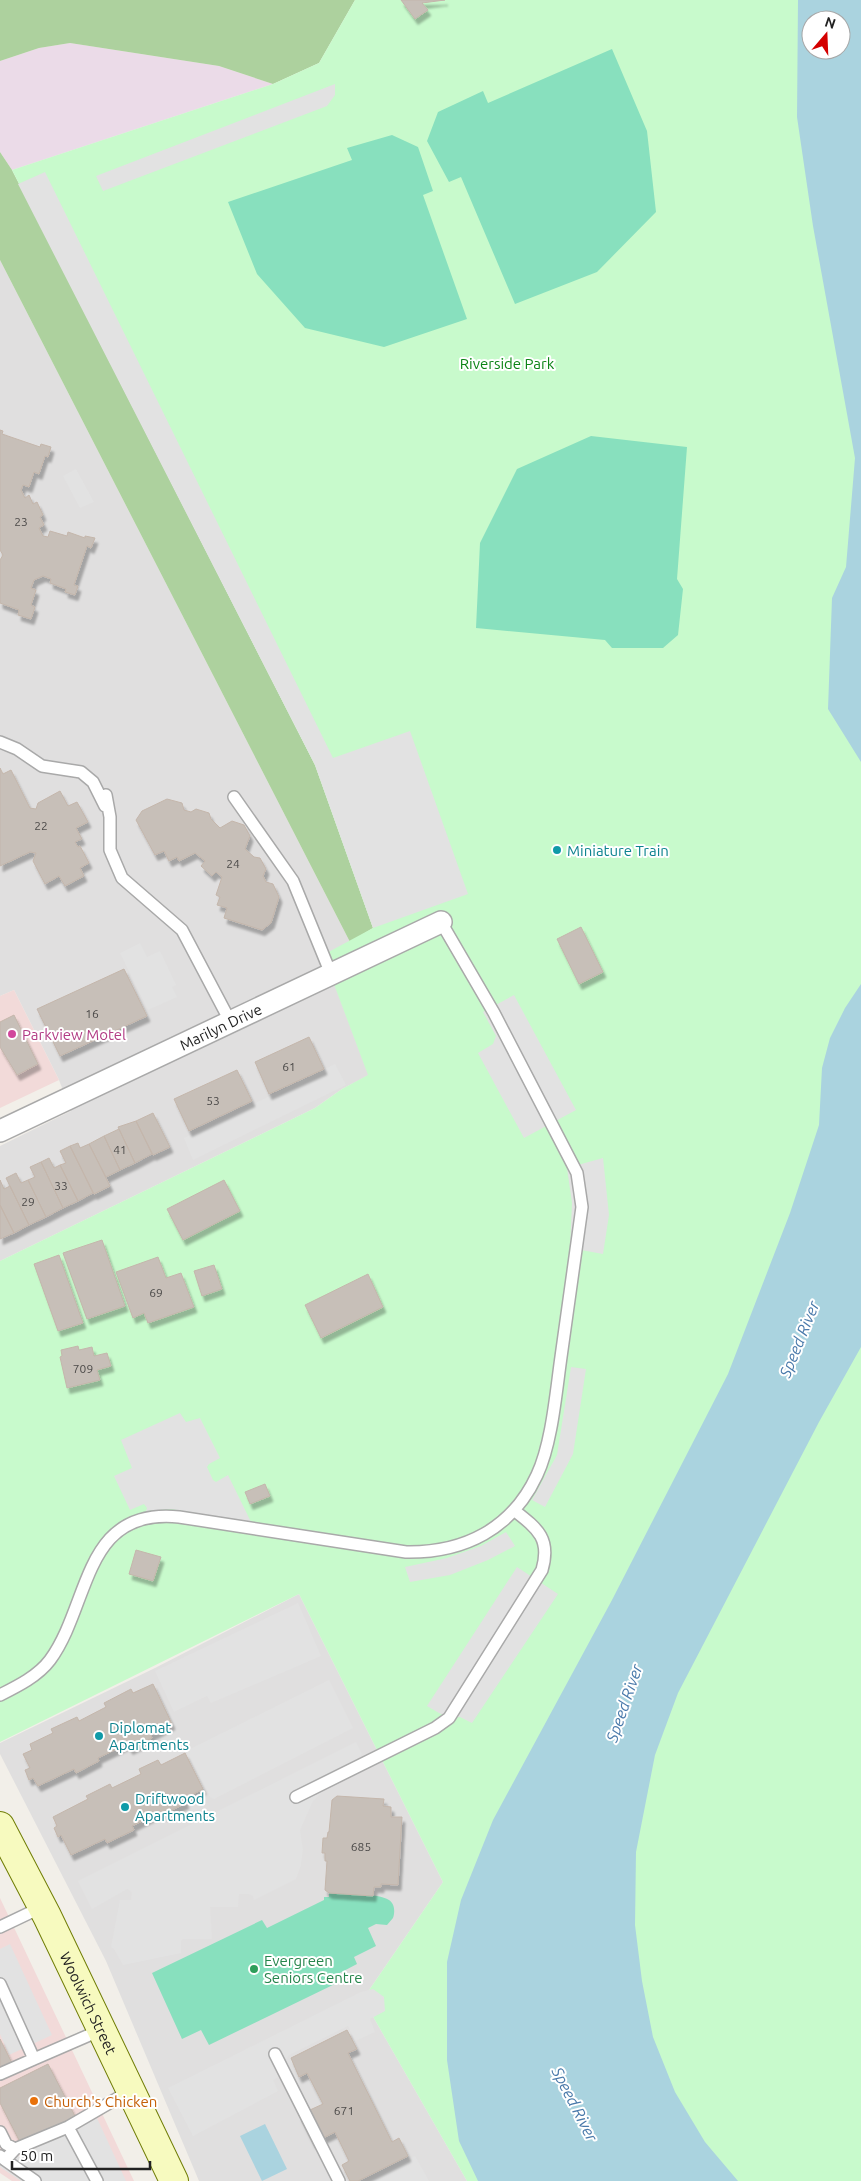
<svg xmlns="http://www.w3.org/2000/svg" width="861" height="2181" viewBox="0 0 861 2181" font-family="Ubuntu,sans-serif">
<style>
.residential{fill:#e0dfdf}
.commercial{fill:#f2dad9}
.industrial{fill:#ebdbe8}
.forest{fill:#add19e}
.park{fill:#c8facc;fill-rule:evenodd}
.pitch{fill:#88e0be}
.parking{fill:#e2e2e2}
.water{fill:#aad3df;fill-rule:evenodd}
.building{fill:#c7bfb8;stroke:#c4b6ab;filter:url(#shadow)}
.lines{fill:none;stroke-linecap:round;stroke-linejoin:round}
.service-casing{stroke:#a9a9a9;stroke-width:14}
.minor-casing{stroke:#a9a9a9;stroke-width:24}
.secondary-casing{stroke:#707d05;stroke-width:30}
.service{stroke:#fff;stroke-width:11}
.minor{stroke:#fff;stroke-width:21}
.secondary{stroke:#f7fabf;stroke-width:28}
.culture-dot{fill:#0f9aa8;stroke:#fff;stroke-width:2}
.hotel-dot{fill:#d1479c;stroke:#fff;stroke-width:2}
.leisure-dot{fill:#2e9e5b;stroke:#fff;stroke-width:2}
.food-dot{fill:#e8710a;stroke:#fff;stroke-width:2}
.labels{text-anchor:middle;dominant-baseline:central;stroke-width:4;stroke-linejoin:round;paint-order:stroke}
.number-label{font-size:12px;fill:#4b4948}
.park-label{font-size:15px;fill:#0c8416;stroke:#fff}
.culture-label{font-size:15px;fill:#0d838f;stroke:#fff;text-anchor:start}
.street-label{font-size:15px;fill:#222;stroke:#fff}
.hotel-label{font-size:15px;fill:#b23c85;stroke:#fff;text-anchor:start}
.leisure-label{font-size:15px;fill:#27864d;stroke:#fff;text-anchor:start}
.food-label{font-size:15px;fill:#c56008;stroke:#fff;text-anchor:start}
.water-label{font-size:16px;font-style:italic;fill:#4a7aab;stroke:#fff}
</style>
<defs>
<filter id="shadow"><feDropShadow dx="3" dy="5.5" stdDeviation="1" flood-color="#0004"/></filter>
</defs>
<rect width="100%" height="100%" fill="#f2efe9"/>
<!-- residential -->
<path class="residential" d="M0 260 350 942 324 956 369 1075 342 1089 315 1108 0 1261V1146L71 1111 59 1080 14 990 0 996Z
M299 1594 443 1882 363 1999 467 2181H199L106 1961 0 1754V1743L155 1668Z"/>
<!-- commercial -->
<path class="commercial" d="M14 990 59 1080 0 1108V996Z
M0 1898 134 2181H12L0 2173Z"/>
<!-- industrial -->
<path class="industrial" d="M70 43 219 66 273 84 12 170 0 152V61L39 48Z"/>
<!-- forest -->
<path class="forest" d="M0 0H355L319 63 273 84 219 66 70 43 39 48 0 61Z
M0 152 12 170 315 765 373 928 350 942 0 260Z"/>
<!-- park -->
<path class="park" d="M355 0H861V2181H467L363 1999 443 1882 299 1594 0 1742V1261L315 1108 342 1089 368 1075 323 955 373 928 315 765 12 170 273 84 319 63ZM811 20H841V50H811Z"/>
<!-- pitch -->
<path class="pitch" d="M612 49 647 131 656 212 597 272 515 304 461 177 449 182 427 141 438 112 483 91 488 103Z
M392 135 418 147 433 191 423 195 467 319 384 347 305 328 257 274 228 202 352 160 347 148Z
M591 436 687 447 677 579 683 589 678 635 663 648H612L605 640 476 628 480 543 517 469Z
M329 1893C344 1894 378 1893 389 1900 395 1904 395 1912 393 1918L387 1925 376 1924 368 1928 376 1946 354 1957 357 1964 336 1975 339 1982 209 2045 201 2030 182 2039 152 1973 262 1920 267 1928 324 1900V1897H329Z"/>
<!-- parking -->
<path class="parking" d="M335 84V95L327 106 103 191 96 176Z
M45 172 333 758 410 731 468 894 373 928 315 765 18 184Z
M76 469 94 502 80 508 63 476Z
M140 943 147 957 160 951 176 985 172 987 177 997 148 1010 120 953Z
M514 995 576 1110 524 1138 478 1053 493 1044 496 1036 483 1012Z
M335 1064 346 1085 193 1160 184 1138Z
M603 1158 609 1215 603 1254 570 1248 572 1203 567 1168Z
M571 1367 586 1369 573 1454 545 1507 532 1500 557 1455Z
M180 1413 186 1422 200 1418 220 1458 209 1464 207 1467 213 1480 216 1482 228 1475 251 1522 171 1509 146 1511 147 1508 144 1504 130 1510 114 1476 132 1468 121 1440Z
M506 1532 515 1546 488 1560 450 1575 410 1582 405 1567 447 1558 481 1546Z
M517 1567 558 1594 472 1723 460 1717 449 1718 439 1713 427 1706Z
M298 1603 321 1656 211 1703 207 1696 174 1712 155 1671Z
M329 1680 353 1728 214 1799 210 1797 186 1751Z
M356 1742 362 1754 313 1801 300 1830 303 1850 301 1865 296 1879 254 1900 253 1896 249 1894H239L238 1907H210L212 1939H183L181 1941V1953L123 1965 114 1949 111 1947 120 1900H131L132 1892 127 1889 92 1909 78 1881Z
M10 1944 52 2035 9 2055 0 2034V1949Z
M373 1989 384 1997 385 2011 370 2019 375 2032 355 2041 348 2026 289 2055 286 2060 291 2070 273 2080 278 2091 193 2136 168 2088 361 1992Z
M97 2118 126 2181H21L0 2167V2165Z
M415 2156 429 2181H365Z"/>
<!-- water -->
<path class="water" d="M798 0H861V762L828 709 832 598 846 567 855 458 813 226 797 117ZM811 20H841V50H811Z
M861 984V1347L819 1422 678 1693 655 1755 636 1852 635 1925 642 1981 653 2037 675 2092 705 2142 738 2181H478L459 2141 447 2060V1962L461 1900 493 1820 612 1600 728 1374 790 1213 819 1125 822 1068 830 1038 845 1008Z
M265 2124 287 2169 262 2181 240 2136Z"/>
<!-- building -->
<path class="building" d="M401 0H445L422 3 428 10 415 19Z
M0 430 3 431 2 434 40 447 41 444 51 447 48 457 45 456 39 474 34 472 29 487 23 485 21 490 25 498 29 495 33 504 37 502 43 515 40 517 44 525 39 528 43 536 48 537 50 531 67 536 68 532 85 538V536L95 538 91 548 87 546 74 585 78 586 75 595 65 592 66 589 50 583 51 579 43 576 34 580 31 588 36 590 31 605 35 607 31 619 18 615 19 610 0 603V560L3 555 0 550Z
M0 768 3 774 11 770 30 808 36 809 38 803 60 791 68 806 77 802 88 822 76 828 82 839 75 842 78 847 80 846 89 863 80 868 84 876 65 886 59 876 45 884 33 861 36 853 30 852 0 866Z
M167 799 182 803 184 810 191 812 196 809 209 813 211 819 220 828 232 821 244 825 250 836 245 849 254 857 260 858 266 869 263 876 266 882 273 884 279 897 271 923 262 930 224 918 227 908 217 905 220 897 216 895 222 877 216 872 212 876 201 866 205 861 195 853 179 861 177 857 169 861 164 851 155 855 136 820 142 811Z
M581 927 603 972 579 984 557 939Z
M124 969 147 1016 60 1056 37 1009Z
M14 1015 38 1064 17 1075 0 1047V1022Z
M309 1037 324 1069 269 1094 255 1062Z
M237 1070 252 1101 189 1131 174 1099Z
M153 1113 170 1147 153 1155 136 1121Z
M136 1121 152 1154 135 1163 118 1127Z
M119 1129 135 1163 120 1170 104 1136Z
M104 1136 120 1170 106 1177 89 1144Z
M78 1143 80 1148 89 1144 110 1186 94 1194 70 1146Z
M70 1146 93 1193 78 1201 60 1165 66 1163 60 1151Z
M49 1158 54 1168 60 1165 78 1201 63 1208 41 1162Z
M41 1162 63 1208 46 1217 28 1180 35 1177 30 1167Z
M16 1173 21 1183 28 1180 46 1217 29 1225 6 1178Z
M0 1180 4 1189 10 1186 29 1225 14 1233 0 1205Z
M224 1180 240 1211 183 1240 167 1209Z
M0 1205 14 1233 0 1239Z
M102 1240 125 1306 87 1319 63 1253Z
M59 1255 83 1323 58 1331 34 1264Z
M158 1257 166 1278 181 1273 194 1307 148 1323 144 1313 133 1318 116 1272Z
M214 1265 222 1289 202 1296 194 1271Z
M368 1274 383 1307 321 1338 305 1305Z
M78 1346 79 1350 92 1347 94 1356 107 1353 111 1366 97 1370 100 1380 67 1388 60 1357 62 1356 61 1350Z
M265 1484 270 1496 250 1504 245 1492Z
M136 1550 161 1557 153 1581 129 1574Z
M153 1684 172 1724 151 1735 152 1738 130 1749 127 1744 98 1758 99 1761 76 1773 74 1769 38 1786 33 1778 29 1780 25 1770 30 1768 23 1754 32 1750 30 1744 53 1733 51 1729 77 1717 79 1721 106 1707 104 1703 131 1689 133 1693Z
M185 1753 203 1789 184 1799 186 1803 162 1815 160 1812 132 1826 134 1830 107 1843 105 1839 71 1855 61 1835 58 1837 54 1828 57 1826 53 1817 88 1799 86 1796 110 1784 112 1788 141 1774 139 1769 158 1760 161 1765Z
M337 1796 384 1799 383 1806 391 1807V1817H402L398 1885 381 1884V1887H374L373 1896 329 1893 325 1890 327 1861H325V1853H322L323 1838H327L328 1832H329L332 1800Z
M347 2030 357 2049 348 2053 392 2142 399 2138 408 2156 358 2181H350L342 2165 349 2161 335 2132 313 2143 299 2115 323 2104 307 2073 299 2077 291 2058Z
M0 2039 12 2063 0 2069Z
M48 2064 75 2116 21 2144 0 2103V2088Z"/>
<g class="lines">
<!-- service casing -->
<g class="service-casing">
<path id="service" d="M0 742 17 749 42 766 81 772 93 782 105 806
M106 795 110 817V850L122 878 182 930 230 1021
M234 797 293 881 331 974
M0 1695C18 1686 38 1676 50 1660 91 1604 82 1507 179 1517L406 1552C464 1553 512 1529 537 1475 552 1443 556 1392 561 1357 568 1307 575 1257 582 1207L577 1173 494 1013 441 922
M296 1797 435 1728 449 1718 542 1570C551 1539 538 1529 515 1511
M0 1927 42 1907
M0 1984 34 2059 101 2030
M275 2054 339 2181
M0 2074 34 2059
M68 2127 97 2181
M0 2132 6 2144 15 2149
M0 2156 5 2160 15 2149 68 2127 130 2091
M5 2160 35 2181"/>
</g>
<!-- minor casing -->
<g class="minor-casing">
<g id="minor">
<path id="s1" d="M0 1131 441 922"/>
</g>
</g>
<!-- secondary casing -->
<g class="secondary-casing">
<g id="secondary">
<path id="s2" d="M0 1826 47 1916 174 2181"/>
</g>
</g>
<!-- service -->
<use href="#service" class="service"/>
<!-- minor -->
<use href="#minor" class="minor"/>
<!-- secondary -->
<use href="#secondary" class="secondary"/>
</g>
<!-- markers -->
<g class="culture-dot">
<circle cx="557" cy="850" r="5"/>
<circle cx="99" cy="1736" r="5"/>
<circle cx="125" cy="1807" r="5"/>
</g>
<circle class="hotel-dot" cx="12" cy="1034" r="5"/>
<circle class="leisure-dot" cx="254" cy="1969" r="5"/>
<circle class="food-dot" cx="34" cy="2101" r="5"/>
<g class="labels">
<!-- number labels -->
<g class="number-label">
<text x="21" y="521">23</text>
<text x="41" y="825">22</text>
<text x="233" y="863">24</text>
<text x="92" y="1013">16</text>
<text x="289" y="1066">61</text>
<text x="213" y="1100">53</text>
<text x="120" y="1149">41</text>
<text x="61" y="1185">33</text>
<text x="28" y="1201">29</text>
<text x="156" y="1292">69</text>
<text x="83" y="1368">709</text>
<text x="361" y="1846">685</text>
<text x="344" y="2110">671</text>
</g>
<!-- park labels -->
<g class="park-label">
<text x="507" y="363">Riverside Park</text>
</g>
<!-- culture labels -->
<g class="culture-label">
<text x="567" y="850">Miniature Train</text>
<text x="109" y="1727">Diplomat<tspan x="109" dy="17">Apartments</tspan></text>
<text x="135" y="1798">Driftwood<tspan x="135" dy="17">Apartments</tspan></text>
</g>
<!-- street labels -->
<g class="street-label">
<text stroke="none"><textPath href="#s1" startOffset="244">Marilyn Drive</textPath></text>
<text stroke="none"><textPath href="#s2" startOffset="198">Woolwich Street</textPath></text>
</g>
<!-- hotel labels -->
<g class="hotel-label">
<text x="22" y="1034">Parkview Motel</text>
</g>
<!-- leisure labels -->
<g class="leisure-label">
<text x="264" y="1960">Evergreen<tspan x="264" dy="17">Seniors Centre</tspan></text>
</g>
<!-- food labels -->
<g class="food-label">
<text x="44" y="2101">Church's Chicken</text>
</g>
<!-- water labels -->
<g class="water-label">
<text transform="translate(799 1339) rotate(-68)">Speed River</text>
<text transform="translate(624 1703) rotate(-71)">Speed River</text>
<text transform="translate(575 2104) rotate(63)">Speed River</text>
</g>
</g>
<!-- north arrow -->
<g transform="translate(826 35) rotate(19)"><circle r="24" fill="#ffffff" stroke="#a7a7a7"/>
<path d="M0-4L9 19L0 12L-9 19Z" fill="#d40000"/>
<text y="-8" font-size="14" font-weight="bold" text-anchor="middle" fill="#222222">N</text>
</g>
<!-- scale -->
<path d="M12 2161v8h138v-8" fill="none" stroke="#222222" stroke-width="2.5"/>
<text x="20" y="2161" font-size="15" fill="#222222" stroke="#ffffff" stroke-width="4" paint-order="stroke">50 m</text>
</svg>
